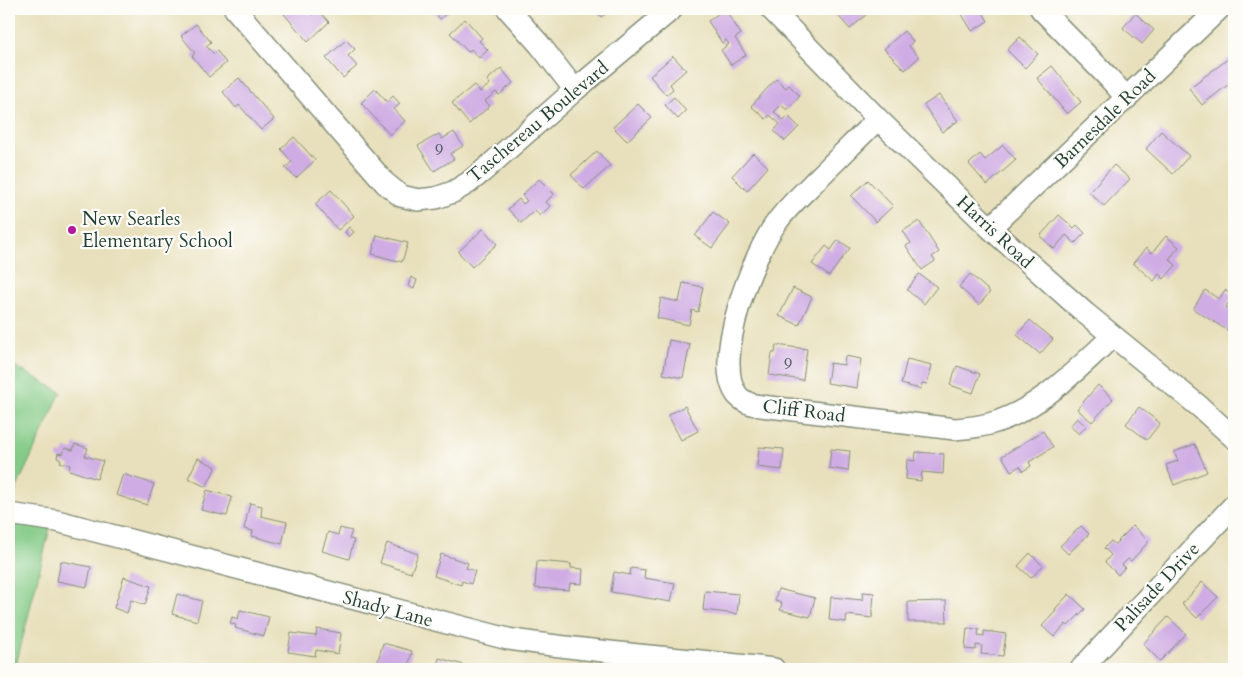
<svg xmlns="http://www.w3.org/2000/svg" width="1243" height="678" viewBox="0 0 1243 678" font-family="Cardo,serif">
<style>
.green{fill:#83ca86;stroke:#51845d}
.building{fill:#cface4}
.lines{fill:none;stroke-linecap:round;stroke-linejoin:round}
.minor-casing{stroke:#848e78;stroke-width:24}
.minor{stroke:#fff;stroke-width:21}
.poi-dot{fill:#b5179e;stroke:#fdfcf7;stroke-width:2}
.labels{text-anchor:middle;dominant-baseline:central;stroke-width:4.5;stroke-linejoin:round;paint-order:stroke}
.number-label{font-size:16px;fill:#4b5960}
.street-label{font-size:19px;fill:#1f3d34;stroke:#fdfcf7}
.poi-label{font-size:19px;fill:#1f3d34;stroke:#fdfcf7;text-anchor:start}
</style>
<rect width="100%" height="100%" fill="#fdfcf7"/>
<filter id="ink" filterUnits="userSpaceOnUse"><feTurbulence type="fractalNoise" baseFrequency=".02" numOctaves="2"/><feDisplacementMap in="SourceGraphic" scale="10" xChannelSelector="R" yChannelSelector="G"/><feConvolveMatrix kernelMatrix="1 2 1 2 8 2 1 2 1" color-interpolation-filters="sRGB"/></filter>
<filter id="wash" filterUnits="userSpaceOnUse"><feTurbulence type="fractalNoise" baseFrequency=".0096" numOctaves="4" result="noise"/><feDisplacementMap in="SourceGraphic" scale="20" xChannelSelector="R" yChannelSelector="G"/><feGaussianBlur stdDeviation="1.12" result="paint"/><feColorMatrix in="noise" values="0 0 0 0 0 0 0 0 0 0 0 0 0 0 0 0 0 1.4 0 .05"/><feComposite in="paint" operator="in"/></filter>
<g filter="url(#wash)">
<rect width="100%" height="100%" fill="#e8e0bc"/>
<!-- green -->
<path class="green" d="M9 363 61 392 10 502H9Z
M9 523 50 528 15 669H9Z"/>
<g id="blocks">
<!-- building -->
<path class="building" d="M290 9H306L312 15 318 10 329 22 308 42 284 14Z
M431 9H452L440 19Z
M596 9H613L601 17Z
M725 9 741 34 735 38 746 55 731 65 721 50 729 44 726 40 722 43 708 21Z
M832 9H863L867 14 850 29Z
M959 9H981L988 21 972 31Z
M1135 13 1154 30 1142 44 1123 28Z
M465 19 482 38 479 41 488 50 479 58 471 49 468 52 450 33Z
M196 24 211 42 206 46 214 54 217 51 226 63 209 77 192 56 195 53 181 36Z
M904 31 913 41 909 46 919 57 905 70 884 49Z
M1020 37 1038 54 1025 68 1007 50Z
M346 40 355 49 348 56 357 66 343 78 326 58Z
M673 56 686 70 670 84 673 89 666 95 650 76Z
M1232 56 1234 59V80L1202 105 1189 88Z
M1052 66 1081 102 1067 114 1037 78Z
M501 68 513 83 499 95 496 92 485 101 490 106 469 124 452 103 474 85 480 92 490 84 487 80Z
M239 78 274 119 261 130 239 105 236 108 223 92Z
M776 79 786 88 789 85 800 96 787 110 781 105 774 112 784 121 788 116 799 127 785 141 774 131 780 124 770 115 766 119 751 106Z
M375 89 387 102 393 96 400 104 394 109 405 121 390 135 361 103Z
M939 95 958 121 942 132 924 105Z
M674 97 686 111 678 119 665 105Z
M638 104 652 118 627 141 613 127Z
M1161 131 1189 156 1173 174 1146 149Z
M454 132 463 146 450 154 454 159 434 171 418 146 439 134 442 139Z
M294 137 315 160 296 178 285 168 292 162 281 149Z
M1003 145 1016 160 987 185 969 164 980 154 985 160Z
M597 151 610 166 584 189 571 175Z
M753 153 768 167 747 191 732 176Z
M1114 165 1130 179 1104 206 1089 192Z
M539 179 554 194 546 202 550 206 540 216 535 210 521 223 508 209 519 199 523 204 527 201 522 195Z
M868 180 893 206 876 222 851 196Z
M331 190 354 216 338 230 315 204Z
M713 212 730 224 712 248 695 236Z
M1059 215 1074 228 1077 225 1085 233 1075 243 1066 235 1054 249 1040 236Z
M919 221 939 252 932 257 935 261 922 270 906 246 911 243 903 231Z
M349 227 354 232 349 237 345 232Z
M483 229 497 244 472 267 458 252Z
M377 235 408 243 402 262 372 254Z
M1166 236 1179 247 1169 259 1176 265 1164 279 1159 274 1154 281 1133 263 1146 248 1152 253Z
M838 240 850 248 829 276 812 264 826 246 831 250Z
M919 274 937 287 924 304 907 290Z
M970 274 990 292 979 305 959 287Z
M411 277 417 280 414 289 408 286Z
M683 283 703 287 698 312 692 310 689 325 657 318 661 298 679 302Z
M793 288 812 297 799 325 779 316Z
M1205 290 1219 299 1225 290 1233 296 1226 307 1234 312V326L1230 332 1193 309Z
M1030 320 1053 339 1040 354 1017 335Z
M669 340 690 344 683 378 663 374Z
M776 345 807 349 803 380 769 375 772 353H775Z
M845 356 861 359 857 388 827 383 830 363 844 365Z
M907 359 932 365 927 384 922 383 920 389 901 384Z
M957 366 980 374 973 393 950 385Z
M1098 385 1113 399 1092 422 1077 409Z
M685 406 698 431 681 440 668 415Z
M1139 407 1160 423 1147 440 1126 424Z
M1077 418 1086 426 1079 434 1070 426Z
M1043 431 1053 447 1029 462 1031 466 1023 471 1020 466 1011 471 1002 456Z
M75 444 88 448 85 456 103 461 97 479 69 470 70 465 60 462 61 460 57 458 58 453 63 454 65 448 73 450Z
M1195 444 1207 472 1174 485 1166 465 1178 461 1174 452Z
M759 447 784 449 782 470 757 467Z
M831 449 850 451 848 471 829 468Z
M916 452 944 454 943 474 922 472 921 481 906 479 907 460 915 461Z
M198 458 216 467 206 487 188 478Z
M123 474 154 484 147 505 116 495Z
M207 490 232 497 227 516 201 510Z
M250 503 262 506 261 516 287 522 282 544 252 536 253 531 244 529Z
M1081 526 1089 534 1068 554 1060 546Z
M1133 526 1149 541 1131 561 1128 559 1122 565 1125 567 1118 575 1105 562 1111 555 1104 548 1111 541 1115 544Z
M340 528 352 531 349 539 354 540 349 559 322 551 328 532 338 535Z
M387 543 418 554 411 573 380 563Z
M1030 553 1043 566 1031 578 1018 566Z
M441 554 468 563 466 568 475 571 471 584 462 581 461 585 434 576Z
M61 561 91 567 87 587 57 581Z
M537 561 571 564V568L583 569 582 584 570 583 569 590 535 588Z
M631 568 645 570 644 578 675 583 671 602 611 592 614 572 630 575Z
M124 577 151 586 145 605 131 600 127 613 114 608Z
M1202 582 1218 597 1197 618 1182 604Z
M778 589 815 598 810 617 780 610 782 603 775 601Z
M705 591 739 594 737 614 703 610Z
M863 592 874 593 872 618 847 615 846 622 829 620 831 597 862 600Z
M177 594 202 601 197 621 172 614Z
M1069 594 1085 609 1068 626 1066 624 1054 637 1042 626 1056 611 1055 609Z
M946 601 947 622H908V602Z
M240 610 269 617 264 636 235 628 236 625 230 623 232 617 238 619Z
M1168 617 1186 634 1160 661 1143 644Z
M967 628 979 629 978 635 984 636V631L1006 634 1003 656 981 654 982 646 976 645V650L965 649Z
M317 629 341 633 338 654 316 650 315 656 288 652 291 633 316 636Z
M383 643 412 651 408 669H399L377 664Z
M439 658 478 669H436Z"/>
</g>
</g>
<g filter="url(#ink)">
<use href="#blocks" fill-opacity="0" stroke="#848e78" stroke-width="1"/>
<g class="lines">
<!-- minor casing -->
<g class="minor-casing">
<path id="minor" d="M235 9 385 183 401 196 418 200 436 198 453 192 468 183 482 172 575 90 672 9
M508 9 540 45 575 90
M771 9 878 119 990 228 1085 313 1200 407 1234 438
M1041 9 1107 76 1127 98
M878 119C857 139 837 160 816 180 803 194 788 206 777 222 754 252 710 363 738 396 744 403 753 405 761 406L955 429C966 428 978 427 989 424 1038 411 1077 369 1113 336
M990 228 1219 9
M9 514 57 521 508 639C596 653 686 658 774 669
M1081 669 1234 505"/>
</g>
<!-- minor -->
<use href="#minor" class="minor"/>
</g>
</g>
<!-- markers -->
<circle class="poi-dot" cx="72" cy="230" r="5"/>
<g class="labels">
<!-- number labels -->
<g class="number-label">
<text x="439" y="150">9</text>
<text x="788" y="364">9</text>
</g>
<!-- street labels -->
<g class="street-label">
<text transform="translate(1105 119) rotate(-44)">Barnesdale Road</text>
<text transform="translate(538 122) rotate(-40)">Taschereau Boulevard</text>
<text transform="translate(995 232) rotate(43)">Harris Road</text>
<text transform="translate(804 411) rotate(7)">Cliff Road</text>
<text transform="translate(1157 587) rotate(-47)">Palisade Drive</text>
<text transform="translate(388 609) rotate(15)">Shady Lane</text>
</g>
<!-- poi labels -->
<g class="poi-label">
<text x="82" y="219">New Searles<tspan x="82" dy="22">Elementary School</tspan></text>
</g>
</g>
<!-- margin -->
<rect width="1243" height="678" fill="none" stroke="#fdfcf7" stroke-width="30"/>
</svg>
